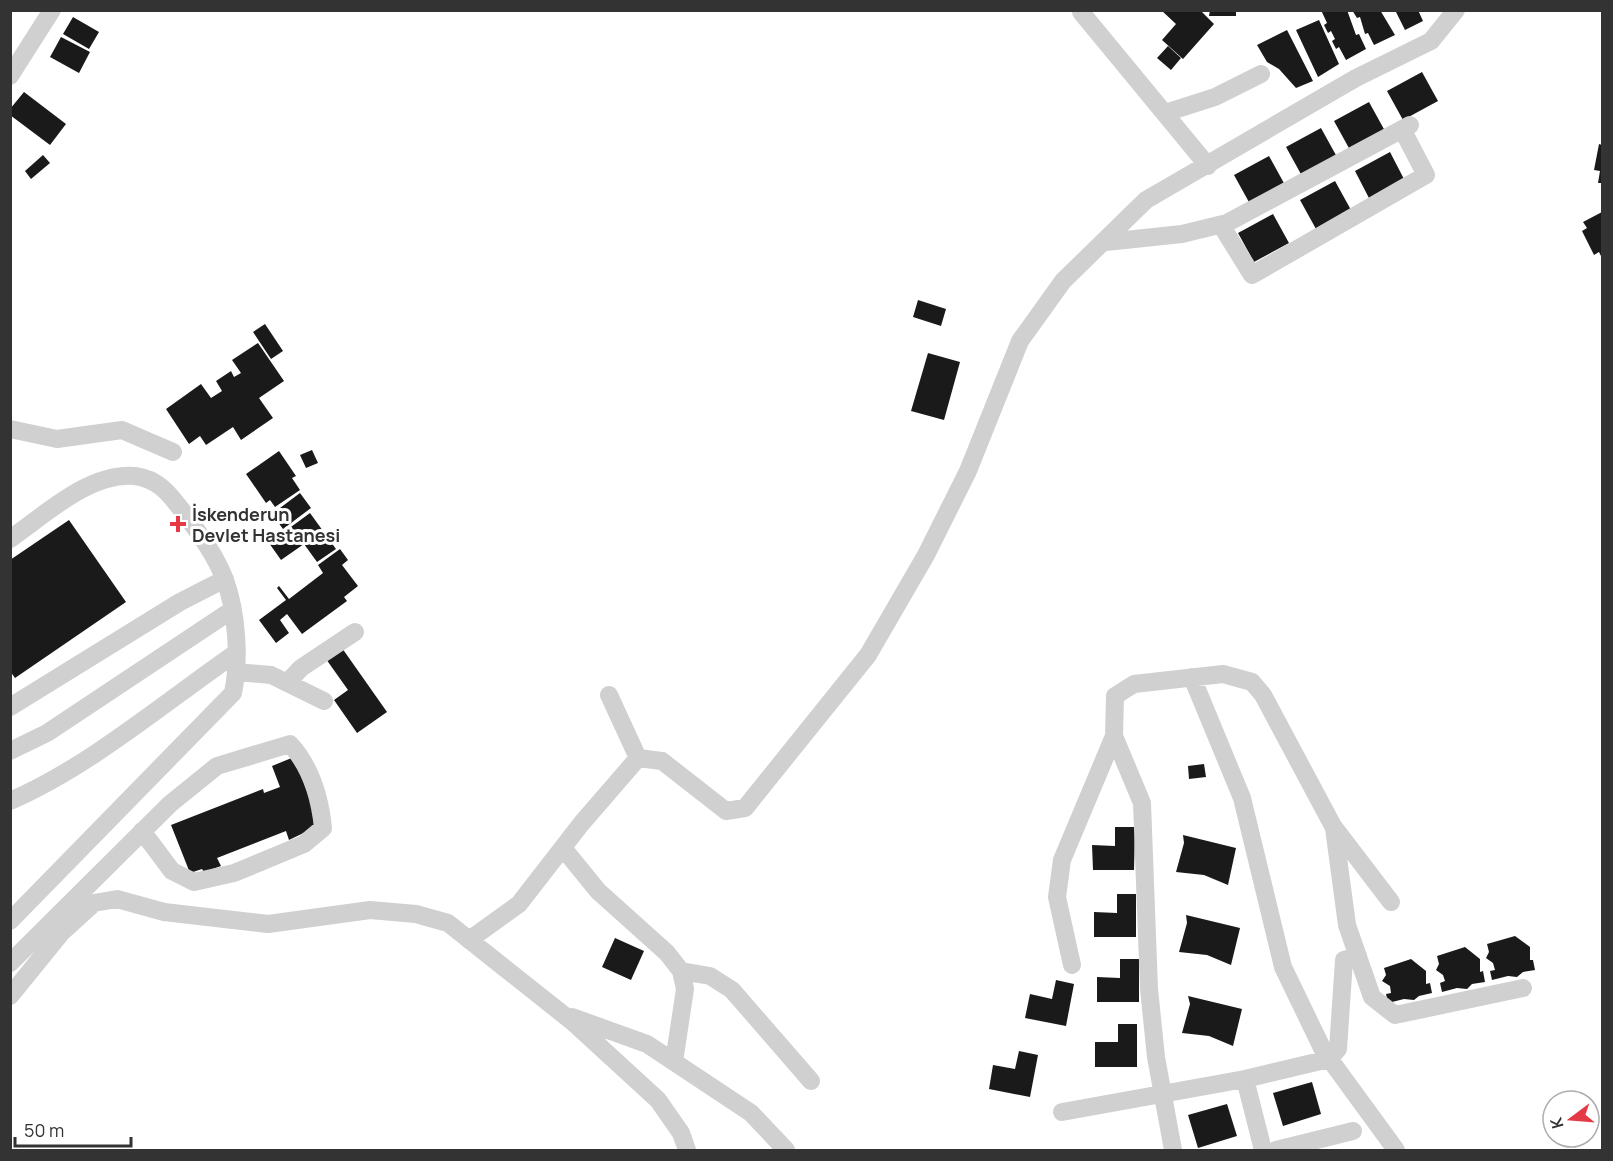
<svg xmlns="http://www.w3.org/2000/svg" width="1613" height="1161" viewBox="0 0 1613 1161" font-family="Manrope,sans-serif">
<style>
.building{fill:#1a1a1a}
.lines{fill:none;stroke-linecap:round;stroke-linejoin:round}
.minor{stroke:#d0d0d0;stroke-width:18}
.poi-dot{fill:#e63946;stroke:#fff;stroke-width:2}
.labels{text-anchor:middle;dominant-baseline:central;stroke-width:6;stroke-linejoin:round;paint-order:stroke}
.poi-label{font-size:18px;font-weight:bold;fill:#333;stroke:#fff;text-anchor:start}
</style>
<rect width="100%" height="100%" fill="#fff"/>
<!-- building -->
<path class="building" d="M1161 10H1200L1214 24 1183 59 1162 40 1176 24Z
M1210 10H1236V16H1209Z
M1321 10H1347L1356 35 1359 34 1366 49 1346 60 1339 47 1336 49 1332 41 1335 39 1331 31 1328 33 1324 25 1327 23Z
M1352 10H1380L1395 35 1374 45 1368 33 1365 34 1360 17 1357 18Z
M1395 10H1418L1423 21 1405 30Z
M73 17 99 32 89 49 63 34Z
M1319 20 1339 64 1318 77 1296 30Z
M1287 30 1313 81 1296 88 1279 69 1267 62 1257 45Z
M61 37 90 52 79 73 50 57Z
M1168 46 1181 58 1171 70 1157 58Z
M1422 72 1438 101 1403 120 1387 91Z
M24 92 66 124 50 145 10 115V109Z
M1369 102 1385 131 1350 150 1334 121Z
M1321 128 1337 157 1302 176 1286 147Z
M1599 144 1602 145V183H1598L1600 171 1594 170Z
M1390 152 1405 181 1370 200 1355 171Z
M43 155 50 163 31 179 25 171Z
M1269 156 1285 185 1250 204 1234 175Z
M1335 181 1351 210 1316 229 1300 200Z
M1602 212V258L1599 252 1594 255 1582 231 1587 228 1583 222Z
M1273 214 1289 243 1254 262 1238 233Z
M918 300 946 309 941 326 913 317Z
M265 324 283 351 271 359 253 332Z
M258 343 284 381 259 398 273 418 241 440 233 427 206 445 200 436 189 444 166 409 201 384 211 398 222 391 216 381 231 371 234 377 241 373 232 360Z
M928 353 960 362 944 420 911 411Z
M312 450 318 463 306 468 300 455Z
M279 451 296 476 292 478 300 490 275 507 270 500 266 503 246 474Z
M300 493 311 508 283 529 272 514Z
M310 513 336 549 317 562 304 544 281 560 269 543Z
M69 520 126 602 15 678 10 671V560Z
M340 549 348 560 342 565 358 586 344 597 347 601 302 634 287 614 280 620 289 633 276 643 259 620 286 600 277 588 279 586 289 599 323 573 318 565Z
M342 648 387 712 357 733 334 700 348 690 326 659Z
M294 757 320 825 289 840 286 831 217 858 221 866 204 872 202 869 190 873 171 825 263 789 264 793 280 787 272 766Z
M1204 764 1206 777 1189 779 1188 766Z
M1115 827H1135L1134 870H1093L1092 845 1115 846Z
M1183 835 1236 848 1228 885 1204 875 1176 872 1184 843Z
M1117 894H1136V937H1094V912L1117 913Z
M1186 915 1240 928 1231 965 1207 955 1179 952 1187 923Z
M1515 936 1530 947V960H1533L1535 970 1523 972 1517 977 1508 976 1492 980 1490 971 1495 970 1493 963 1486 958 1489 952 1487 944Z
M615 938 644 951 631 980 602 967Z
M1465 947 1480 959V972L1483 971 1485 982 1472 984 1467 989 1457 988 1442 992 1440 983 1445 981 1443 975 1436 970 1439 964 1437 956Z
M1120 959H1139V1002H1097V977L1120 978Z
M1411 959 1426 971V984L1430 983 1432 993 1419 996 1414 1000 1404 999 1388 1003 1386 994 1391 993 1390 986 1382 981 1386 975 1384 968Z
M1056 980 1074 984 1066 1026 1025 1018 1030 994 1052 999Z
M1188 996 1242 1009 1233 1046 1209 1036 1182 1033 1190 1004Z
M1118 1024H1137V1067H1095V1042H1118Z
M1019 1051 1038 1055 1030 1097 989 1089 993 1065 1015 1069Z
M1312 1082 1321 1114 1283 1126 1273 1093Z
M1227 1104 1237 1136 1198 1148 1188 1115Z"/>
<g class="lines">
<!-- minor -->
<path class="minor" d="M1081 12 1208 166
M10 76 52 10
M1165 113 1215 97 1261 74
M1221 225 1252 275 1426 175 1402 129
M1106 242 1182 234 1227 223 1410 125
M10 429 57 439 122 430 173 452
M10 539C45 515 89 472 135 476 159 479 170 495 184 513 199 533 216 556 225 580 237 613 240 659 233 693L10 921
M237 672 271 675 324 701
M1192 677 1242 798 1283 967 1323 1050 1396 1150
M287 683 301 668 355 632
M609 695 638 758
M10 707 180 602 225 579
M1114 736 1142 803 1149 989 1156 1057 1173 1150
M10 751 47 733 232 610
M10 801C89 767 165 702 236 653
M1334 828 1347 925 1372 997 1395 1015 1523 988
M563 848 598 891 667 953 681 971 685 989 674 1062
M469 940 519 904 581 824 638 758 662 761 726 811 745 808 868 655 926 555 968 471 1020 341 1063 281 1146 200 1356 78 1431 41 1456 10
M10 963 170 804 217 766 290 744C311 767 320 798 323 828L304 844 234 873 194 882 172 871 142 831
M1072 965 1057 897 1062 860 1114 736 1115 696 1134 684 1223 674 1252 682 1263 695 1333 826 1391 902
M681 971 710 976 732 990 811 1081
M10 996 62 932 94 903 117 899 164 912 268 924 370 910 416 914 448 923 574 1023 658 1100 681 1133 687 1150
M572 1017 647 1044 751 1113 786 1150
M1245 1079 1263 1150
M1062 1112 1245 1079 1329 1059 1338 1049 1344 960 1358 956
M1276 1150 1353 1131"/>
</g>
<!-- markers -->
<path class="poi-dot" d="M175 515h6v6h6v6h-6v6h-6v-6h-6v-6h6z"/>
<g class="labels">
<!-- poi labels -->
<g class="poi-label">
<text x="192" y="514">İskenderun<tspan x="192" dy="21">Devlet Hastanesi</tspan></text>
</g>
</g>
<!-- border -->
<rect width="1613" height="1161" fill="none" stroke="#333333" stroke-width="24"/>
<!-- north arrow -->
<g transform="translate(1571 1119) rotate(254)"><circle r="28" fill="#ffffff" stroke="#adadad" stroke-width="1.5"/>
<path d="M0-4.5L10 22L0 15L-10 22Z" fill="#e63946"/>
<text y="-9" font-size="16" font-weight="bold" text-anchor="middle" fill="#333333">K</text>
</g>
<!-- scale -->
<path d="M15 1137v9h116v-9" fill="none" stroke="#333333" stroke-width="3"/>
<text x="24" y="1137" font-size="18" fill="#333333" stroke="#ffffff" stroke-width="4.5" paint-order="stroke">50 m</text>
</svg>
